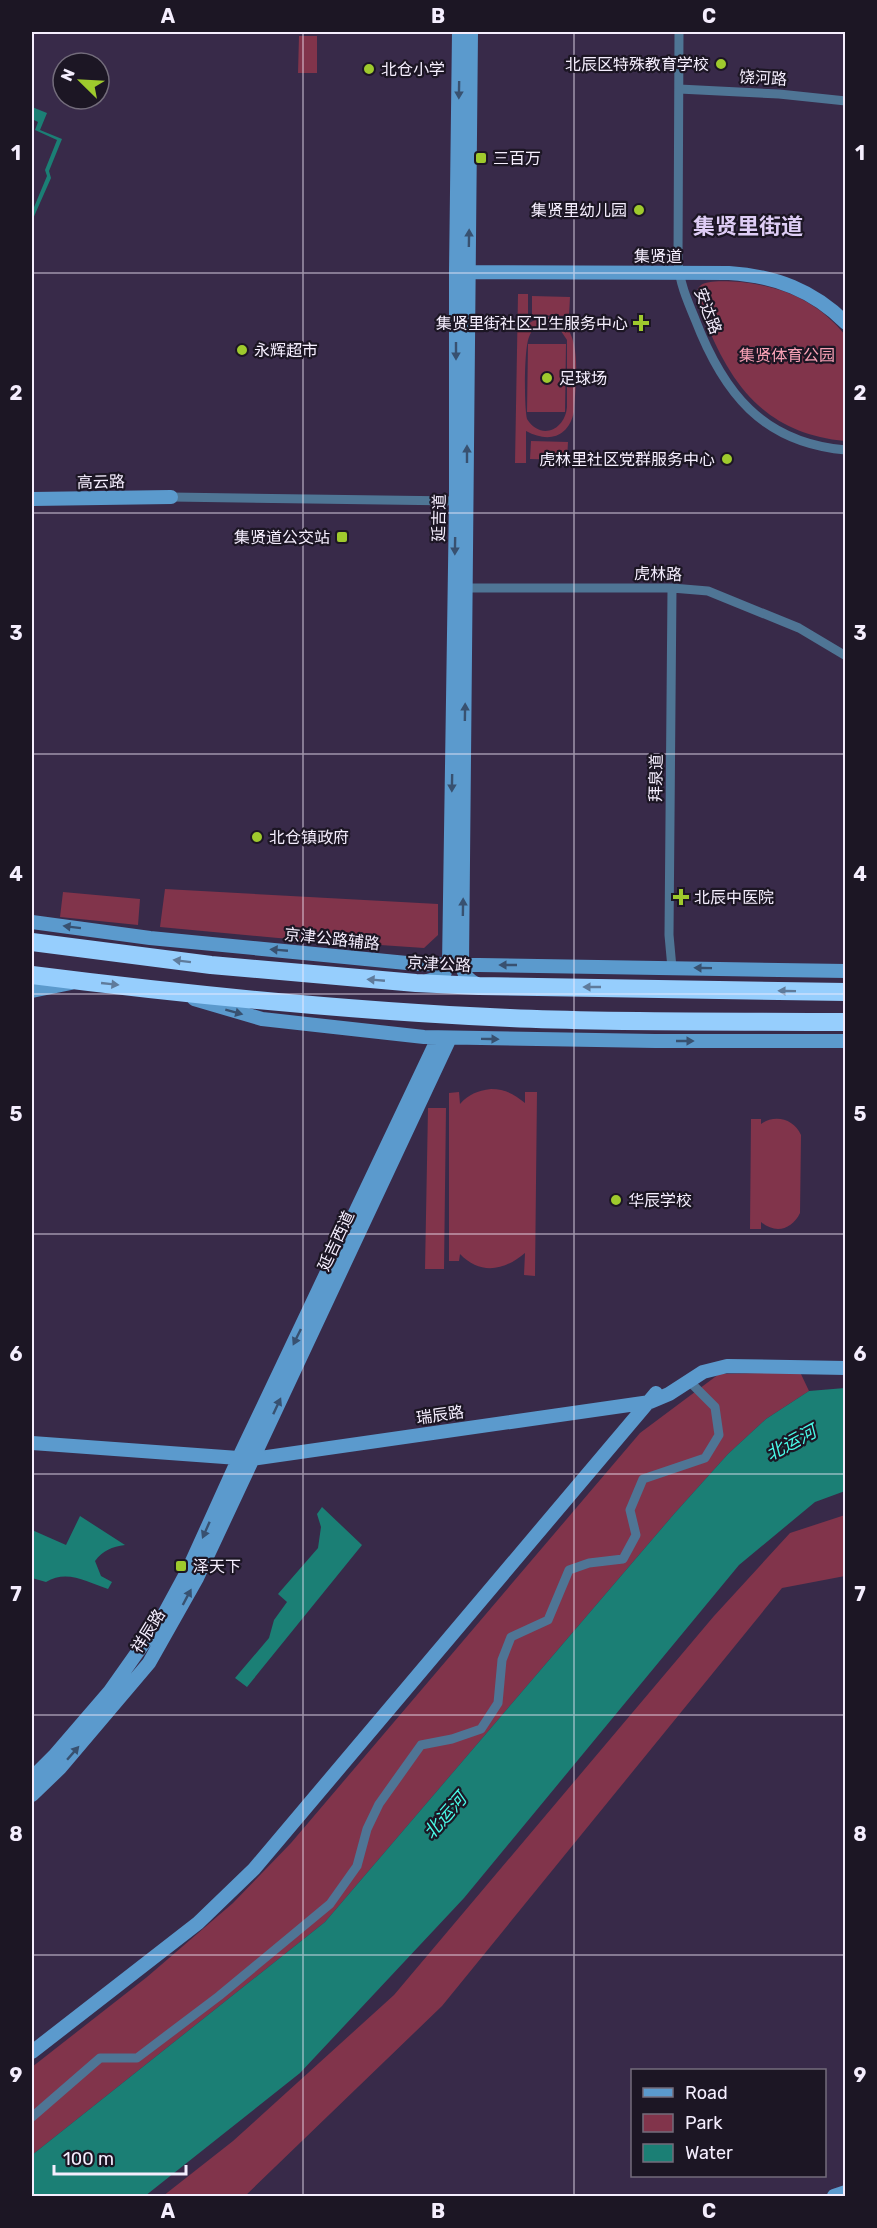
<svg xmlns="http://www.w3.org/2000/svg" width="877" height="2228" viewBox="0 0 877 2228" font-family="Rubik,'Noto Sans SC',sans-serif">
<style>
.green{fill:#81344b;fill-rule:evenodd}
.water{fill:#1b7f75}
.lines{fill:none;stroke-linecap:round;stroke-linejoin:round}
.street{stroke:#4f7595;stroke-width:9}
.secondary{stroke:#5b9acd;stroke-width:14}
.highway{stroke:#96cefd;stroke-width:18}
.oneway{fill:#385170}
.oneway2{fill:#5f7b9b}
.grid{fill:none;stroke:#f5eefe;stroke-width:1.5;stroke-opacity:0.55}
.poi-dot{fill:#9fca2d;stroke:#1c1624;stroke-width:2}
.labels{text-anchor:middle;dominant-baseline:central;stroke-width:4.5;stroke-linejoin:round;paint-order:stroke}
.poi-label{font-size:16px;fill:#f5eefe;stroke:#1c1624;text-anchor:start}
.street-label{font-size:16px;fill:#f5eefe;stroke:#1c1624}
.park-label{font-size:16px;fill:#f8a1b5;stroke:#1c1624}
.water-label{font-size:18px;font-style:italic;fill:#49fae7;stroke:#1c1624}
.district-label{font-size:22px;font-weight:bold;fill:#decdf5;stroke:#1c1624}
.neatline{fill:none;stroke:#f5eefe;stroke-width:2}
.grid-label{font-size:20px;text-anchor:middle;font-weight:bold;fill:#f5eefe}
</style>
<rect width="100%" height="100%" fill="#382a49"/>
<!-- green -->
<path class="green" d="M299 36H317V73H298Z
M741 282C782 286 819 302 845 335V441C768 434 732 388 705 320 701 311 691 295 700 286 708 279 731 282 741 282Z
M518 294H528V324C537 318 547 314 558 320 584 333 575 387 574 412 568 438 548 443 526 431V463H515ZM548 324 559 328 567 340V407C565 430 541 441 527 419 524 406 524 349 529 337 532 328 539 325 548 324Z
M532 296 570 297 569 316 532 315Z
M528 344H566L565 412H527Z
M531 441 568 442 567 460 530 459Z
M165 889 438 904V935L424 948 278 938 160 927Z
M63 892 140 899 138 925 60 917Z
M491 1089C505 1089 514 1094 525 1103V1092H537L535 1276 524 1275 525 1253C504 1271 480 1275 460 1254L459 1261H449V1093L459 1092 460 1104C469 1094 477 1091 491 1089Z
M428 1108H446L444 1269H425Z
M751 1119H761V1124C775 1114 794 1119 801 1135L800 1213C792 1230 775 1234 761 1222V1229H750Z
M800 1372 809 1391 766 1419 728 1454 674 1514 325 1922 32 2155V2067L147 1977 233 1903 291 1843 640 1433 719 1374Z
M845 1515V1576L782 1588 442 2006 245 2196H163L233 2141 394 1995 714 1616 790 1533Z"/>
<!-- water -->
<path class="water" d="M32 107 47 113 40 130 62 139 49 171 51 178 32 221V212L47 176 45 170 57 140 35 130 38 122 32 119Z
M845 1388V1491L815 1502 739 1565 464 1898 300 2073 145 2196H32V2155L325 1922 674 1514 728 1454 766 1419 809 1391Z
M322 1507 362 1545 247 1687 235 1678 269 1638 274 1620 287 1602 278 1594 318 1548 321 1527 317 1514Z
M80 1516 125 1545C112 1547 103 1550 95 1561L101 1576 112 1582 108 1589C87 1582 67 1569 46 1582L32 1578V1530L66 1545Z"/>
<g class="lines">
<!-- street -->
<path class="street" d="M679 32 678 261C679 281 687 300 695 319 723 392 762 443 846 450
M679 89 779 94 846 101
M171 497 456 501
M460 588H672L708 591 799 628 846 656
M672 588 669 935 672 968
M32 2117 100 2058H137L219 1996 330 1904 357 1866 367 1829 379 1804 421 1745 452 1739 481 1729 498 1703 502 1660 511 1637 548 1620 569 1570 589 1563 623 1559 636 1535 630 1510 643 1479 705 1458 719 1435 715 1407 689 1381"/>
<!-- secondary -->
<path class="secondary" d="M471 32 462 965C464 977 470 980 479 986
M461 272 729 273C775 276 813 290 846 323
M32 499 171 497
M32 922 150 938 417 964 846 971
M427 981 442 977 449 965 456 501V271L459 32
M32 991 71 983
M194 999 262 1019 424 1037 655 1041H846
M32 1443 252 1459 650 1402 669 1394 703 1372 727 1366 846 1368
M32 1778 54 1756 110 1691 163 1616 189 1568 242 1451 438 1038
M32 1795 60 1768 149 1663 197 1578 450 1038
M32 2052 198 1923 254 1869 656 1393
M834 2196 846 2192"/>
<!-- highway -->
<path class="highway" d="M32 942 211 965 416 983 479 986 846 992
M32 975C190 995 350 1011 510 1018 622 1023 734 1021 846 1022"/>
</g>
<!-- one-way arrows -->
<defs><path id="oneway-solid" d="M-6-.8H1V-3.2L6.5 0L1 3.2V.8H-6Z" transform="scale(1.5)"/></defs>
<g class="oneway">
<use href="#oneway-solid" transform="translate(459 90) rotate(91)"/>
<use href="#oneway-solid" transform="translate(469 238) rotate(-89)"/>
<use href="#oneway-solid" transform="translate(456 351) rotate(90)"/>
<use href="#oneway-solid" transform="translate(467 454) rotate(-90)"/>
<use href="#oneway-solid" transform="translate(455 546) rotate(91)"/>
<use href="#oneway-solid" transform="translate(465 712) rotate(-89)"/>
<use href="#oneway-solid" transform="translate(452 783) rotate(91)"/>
<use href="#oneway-solid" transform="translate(463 907) rotate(-89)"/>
<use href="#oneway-solid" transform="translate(72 927) rotate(-173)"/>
<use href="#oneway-solid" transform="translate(279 950) rotate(-175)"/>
<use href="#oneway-solid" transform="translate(508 965) rotate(180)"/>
<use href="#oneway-solid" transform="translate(703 968) rotate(-179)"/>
<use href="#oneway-solid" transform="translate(234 1012) rotate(15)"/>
<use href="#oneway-solid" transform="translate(490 1039) rotate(1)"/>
<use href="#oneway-solid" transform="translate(685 1041)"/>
<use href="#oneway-solid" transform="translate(297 1337) rotate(116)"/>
<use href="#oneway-solid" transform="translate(277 1406) rotate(-65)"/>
<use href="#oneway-solid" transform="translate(206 1530) rotate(114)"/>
<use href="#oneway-solid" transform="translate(187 1597) rotate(-62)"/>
<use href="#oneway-solid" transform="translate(73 1753) rotate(-49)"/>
</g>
<g class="oneway2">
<use href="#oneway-solid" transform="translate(182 961) rotate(-173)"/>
<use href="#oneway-solid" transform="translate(376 980) rotate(-175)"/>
<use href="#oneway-solid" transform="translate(110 984) rotate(6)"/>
<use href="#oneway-solid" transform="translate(592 987) rotate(-180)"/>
<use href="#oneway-solid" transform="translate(787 991) rotate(-179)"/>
</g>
<!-- grid -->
<path class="grid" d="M303 32V2196M574 32V2196M32 273H846M32 513H846M32 754H846M32 994H846M32 1234H846M32 1474H846M32 1715H846M32 1955H846"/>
<!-- markers -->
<g class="poi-dot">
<circle cx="721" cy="64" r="6"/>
<circle cx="369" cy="69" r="6"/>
<rect x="475" y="152" width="12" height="12" rx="3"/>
<circle cx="639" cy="210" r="6"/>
<path d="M638 314h6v6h6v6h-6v6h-6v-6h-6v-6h6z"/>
<circle cx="242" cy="350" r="6"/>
<circle cx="547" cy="378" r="6"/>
<circle cx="727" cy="459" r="6"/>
<rect x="336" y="531" width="12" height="12" rx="3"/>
<circle cx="257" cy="837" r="6"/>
<path d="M678 888h6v6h6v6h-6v6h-6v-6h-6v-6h6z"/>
<circle cx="616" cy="1200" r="6"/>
<rect x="175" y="1560" width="12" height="12" rx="3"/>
</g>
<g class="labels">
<!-- poi labels -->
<g class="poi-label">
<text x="709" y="64" text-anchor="end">北辰区特殊教育学校</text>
<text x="381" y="69">北仓小学</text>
<text x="493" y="158">三百万</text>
<text x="627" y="210" text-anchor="end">集贤里幼儿园</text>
<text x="628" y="323" text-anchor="end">集贤里街社区卫生服务中心</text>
<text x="254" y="350">永辉超市</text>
<text x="559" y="378">足球场</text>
<text x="715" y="459" text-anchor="end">虎林里社区党群服务中心</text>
<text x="330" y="537" text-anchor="end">集贤道公交站</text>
<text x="269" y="837">北仓镇政府</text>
<text x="694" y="897">北辰中医院</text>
<text x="628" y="1200">华辰学校</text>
<text x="193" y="1566">泽天下</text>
</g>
<!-- street labels -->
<g class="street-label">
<text transform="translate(763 78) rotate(3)">饶河路</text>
<text x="658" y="256">集贤道</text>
<text transform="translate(708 311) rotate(69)">安达路</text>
<text transform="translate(101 482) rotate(-1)">高云路</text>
<text transform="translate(439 518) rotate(-89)">延吉道</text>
<text transform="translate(658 574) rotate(1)">虎林路</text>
<text transform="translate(656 778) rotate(-89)">拜泉道</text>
<text transform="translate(332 939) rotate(6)">京津公路辅路</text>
<text transform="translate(439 964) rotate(3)">京津公路</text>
<text transform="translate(336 1241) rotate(-65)">延吉西道</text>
<text transform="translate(440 1415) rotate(-8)">瑞辰路</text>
<text transform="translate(148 1631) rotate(-58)">祥辰路</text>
</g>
<!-- park labels -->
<g class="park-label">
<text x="787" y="355">集贤体育公园</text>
</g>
<!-- water labels -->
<g class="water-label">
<text transform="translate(791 1443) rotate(-28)">北运河</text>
<text transform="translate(445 1816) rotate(-49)">北运河</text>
</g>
<!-- district labels -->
<g class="district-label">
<text x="748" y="226">集贤里街道</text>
</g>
</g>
<!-- border -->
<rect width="877" height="2228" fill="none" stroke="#1c1624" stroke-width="66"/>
<!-- legend -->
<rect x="631" y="2069" width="195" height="108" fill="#1c1624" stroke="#736c7b" stroke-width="1.5"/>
<rect x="643" y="2088" width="30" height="9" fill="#5b9acd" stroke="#736c7b" stroke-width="1.5"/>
<text x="685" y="2099" font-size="18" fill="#f5eefe">Road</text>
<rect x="643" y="2114" width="30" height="18" fill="#81344b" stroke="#736c7b" stroke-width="1.5"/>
<text x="685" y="2129" font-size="18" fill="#f5eefe">Park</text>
<rect x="643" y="2144" width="30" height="18" fill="#1b7f75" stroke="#736c7b" stroke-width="1.5"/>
<text x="685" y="2159" font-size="18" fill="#f5eefe">Water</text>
<!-- north arrow -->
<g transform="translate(81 81) rotate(294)"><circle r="28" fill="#1c1624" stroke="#736c7b" stroke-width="1.5"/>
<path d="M0-4.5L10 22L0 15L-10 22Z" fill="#9fca2d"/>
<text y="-9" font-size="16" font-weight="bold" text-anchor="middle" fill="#f5eefe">N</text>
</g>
<!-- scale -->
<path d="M54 2165v9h132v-9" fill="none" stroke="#f5eefe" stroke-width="3"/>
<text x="63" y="2165" font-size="18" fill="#f5eefe" stroke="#1c1624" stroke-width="4.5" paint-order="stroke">100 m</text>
<rect x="33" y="33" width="811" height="2162" class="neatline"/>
<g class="grid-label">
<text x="168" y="23">A</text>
<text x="438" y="23">B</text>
<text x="709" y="23">C</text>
<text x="16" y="160">1</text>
<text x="860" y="160">1</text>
<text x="16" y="400">2</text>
<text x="860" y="400">2</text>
<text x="16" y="640">3</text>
<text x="860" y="640">3</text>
<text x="16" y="881">4</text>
<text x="860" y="881">4</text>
<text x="16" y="1121">5</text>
<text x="860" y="1121">5</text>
<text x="16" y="1361">6</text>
<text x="860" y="1361">6</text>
<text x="16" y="1601">7</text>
<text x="860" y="1601">7</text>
<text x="16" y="1841">8</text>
<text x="860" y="1841">8</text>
<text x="16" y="2082">9</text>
<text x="860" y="2082">9</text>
<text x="168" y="2218">A</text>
<text x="438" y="2218">B</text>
<text x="709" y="2218">C</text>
</g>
</svg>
